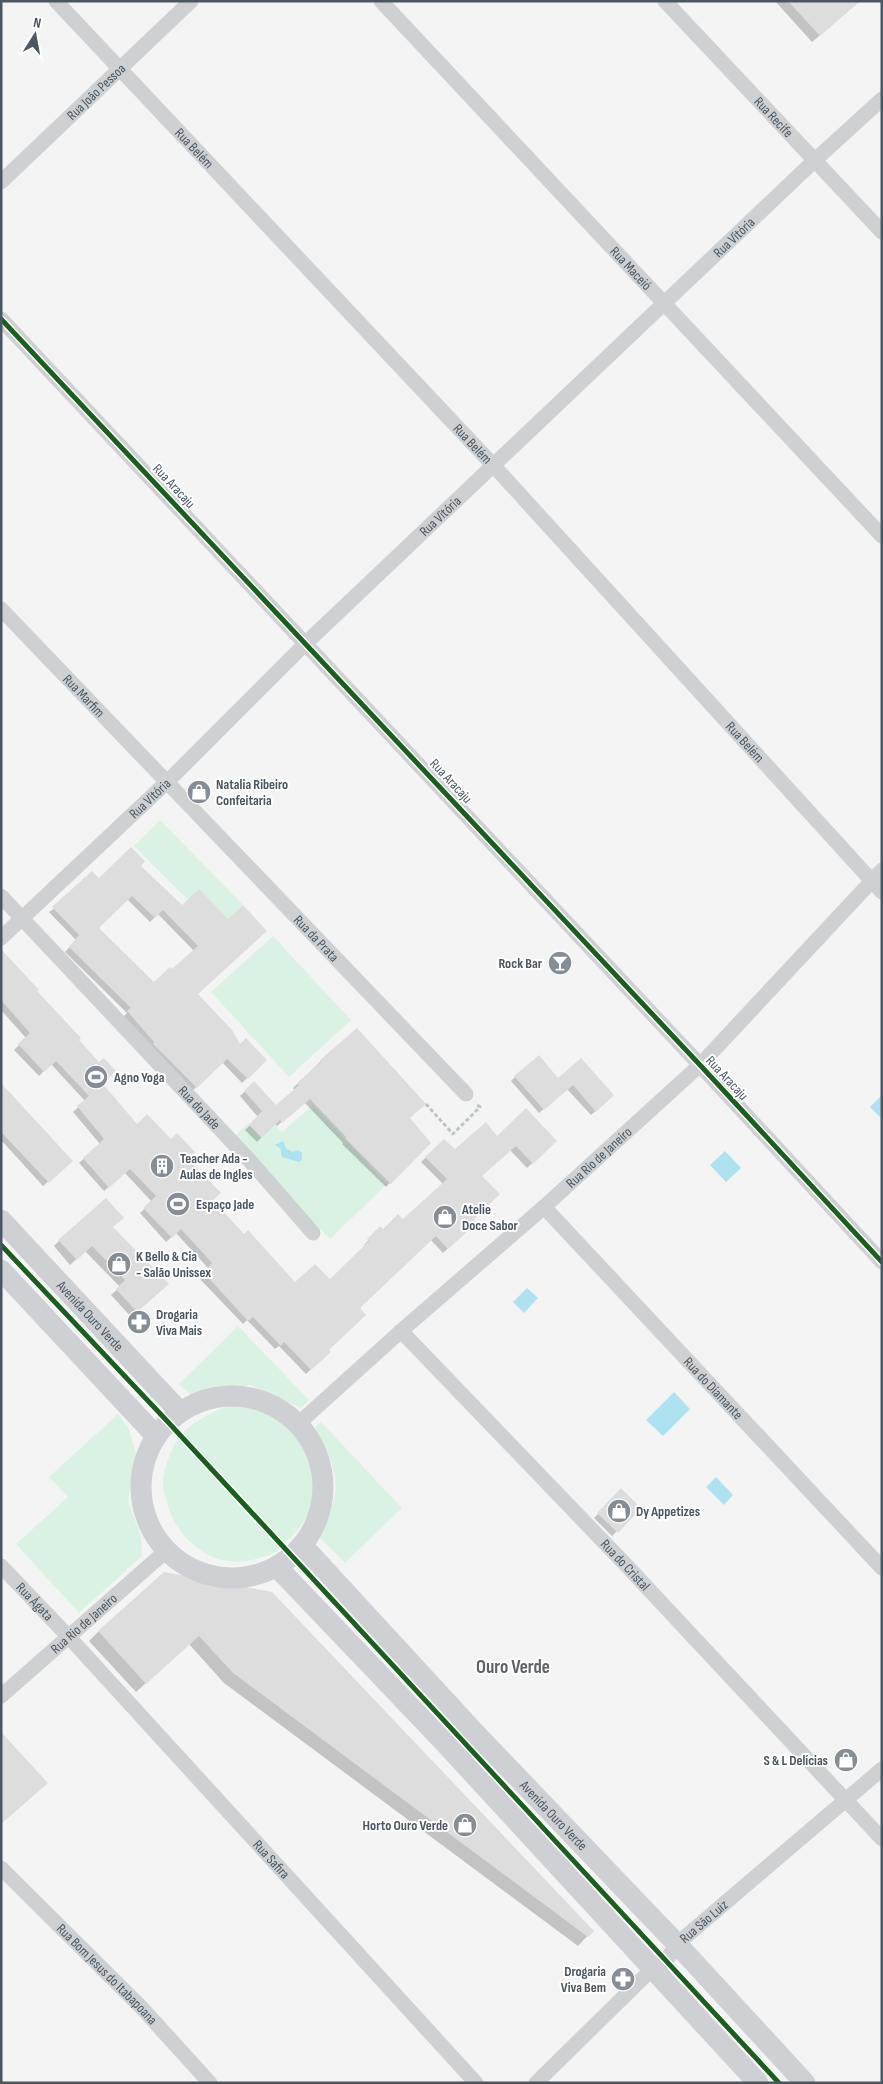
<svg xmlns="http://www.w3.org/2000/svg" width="883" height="2084" viewBox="0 0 883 2084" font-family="'Sofia Sans Condensed',sans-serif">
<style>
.green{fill:#d9f2e3}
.water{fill:#aee2f0}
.shadow{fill:#0003;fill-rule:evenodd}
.building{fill:#ddddde;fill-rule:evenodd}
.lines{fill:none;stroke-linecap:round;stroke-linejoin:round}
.path{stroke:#bcc7c4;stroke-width:3;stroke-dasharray:4 2.5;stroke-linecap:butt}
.street{stroke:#ced0d2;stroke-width:15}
.secondary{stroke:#ced0d4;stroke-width:21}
.cycleway-casing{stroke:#fff;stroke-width:8}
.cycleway{stroke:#1b5e20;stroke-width:5}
.labels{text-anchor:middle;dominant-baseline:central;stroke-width:4;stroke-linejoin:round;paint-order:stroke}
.street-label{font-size:14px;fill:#4a5661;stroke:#fff}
.poi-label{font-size:14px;font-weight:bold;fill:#4a5661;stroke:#fff;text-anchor:start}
.district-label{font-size:19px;font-weight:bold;fill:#5f6368;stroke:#fff}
</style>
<rect width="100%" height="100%" fill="#f4f4f4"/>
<!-- green -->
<path class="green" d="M160 820 243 905 228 920 188 900 134 846Z
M273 936 351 1020 289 1077 211 992Z
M313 1105 387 1184 330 1239 252 1159 234 1137 248 1123 262 1138 275 1125 282 1132Z
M238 1326 309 1400 301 1408 251 1385 191 1395 179 1384Z
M228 1405C246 1408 267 1409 283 1418 313 1436 327 1476 313 1508 308 1518 298 1529 290 1538 286 1542 281 1548 277 1551 272 1555 265 1556 259 1558 216 1573 176 1541 166 1500 165 1494 162 1487 163 1481 164 1467 172 1446 181 1435 192 1421 213 1413 228 1405Z
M118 1414 128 1427 136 1453 128 1502 141 1536 142 1556 79 1613 16 1544 68 1497 49 1477Z
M321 1422 402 1508 345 1563 319 1537C344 1491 339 1471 315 1427Z"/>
<!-- water -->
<path class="water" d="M882 1095V1119L870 1107Z
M283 1141 286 1148 292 1152 298 1150 302 1153V1159L299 1162 282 1157 280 1148 275 1145Z
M725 1151 741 1168 726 1182 710 1165Z
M527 1288 538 1298 524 1313 513 1302Z
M674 1392 690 1409 663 1436 646 1420Z
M716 1477 733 1495 724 1505 706 1487Z"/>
<!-- shadow -->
<path class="shadow" d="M775 1H860L812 42Z
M139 866 182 907 228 920 196 995 240 1046 266 1060 242 1083 222 1062 191 1092 123 1017 127 1013 65 952 76 940 49 912 99 880ZM127 899 150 922 158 914 194 951 172 971 154 984 97 928Z
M1 962 36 992 77 1040 101 1084 137 1125 186 1159 211 1201 244 1236 295 1284 330 1281 365 1246 364 1245 380 1228 383 1231 403 1221 443 1184 421 1162 444 1140 455 1151 497 1137 555 1141 527 1168 510 1150 481 1176 472 1220 475 1223 443 1253 430 1239 358 1308 327 1350 329 1352 306 1374 279 1346 275 1349 247 1320 243 1324 199 1278 208 1268 176 1233 166 1242 140 1213 152 1202 125 1173 104 1191 79 1163 100 1144 73 1112 85 1101 51 1064 39 1076 14 1050 26 1038 1 1010Z
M581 1060 608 1100 591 1115 567 1089 539 1113 511 1081 515 1077 558 1080Z
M321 1061 408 1119 430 1143 386 1187 342 1144 343 1143 305 1103 277 1126 275 1124 257 1142 245 1130 258 1117 240 1096 254 1083 276 1106 295 1090 293 1088Z
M1 1088 66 1166 43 1186 1 1140Z
M112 1227 161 1290 131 1317 111 1295 120 1287 85 1251 70 1265 54 1246 59 1241Z
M621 1490 640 1508 612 1536 594 1518Z
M272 1593 592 1931 578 1946 224 1683 189 1644 136 1692 89 1641 99 1631Z"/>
<!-- building -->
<path class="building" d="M788 1H860L820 36Z
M131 847 145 861 141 866 182 905 199 889 228 919 243 905 267 931 198 994 232 1030 240 1044 246 1038 267 1060 248 1079 227 1059 197 1088 153 1044 154 1042 127 1011 131 1008 69 947 79 935 52 907 92 871 99 878ZM132 896 155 918 163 910 198 946 172 969 170 967 154 982 99 928Z
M1 949 39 990 37 991 81 1038 79 1040 99 1062 104 1058 116 1071 103 1084 137 1124 147 1114 171 1139 177 1133 195 1152 188 1159 221 1193 213 1200 244 1234 248 1230 295 1282 315 1264 330 1279 369 1241 367 1239 380 1226 383 1229 398 1214 403 1219 447 1179 425 1157 444 1139 455 1149 486 1122 497 1136 526 1108 557 1141 533 1164 516 1146 482 1176 500 1194 474 1219 477 1223 448 1249 436 1236 360 1308 366 1315 329 1350 331 1352 311 1370 284 1342 281 1346 253 1317 248 1321 203 1272 212 1263 181 1229 172 1238 143 1208 156 1196 130 1169 109 1188 83 1158 104 1139 77 1106 89 1096 56 1061 44 1072 18 1044 30 1033 1 1000Z
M357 1028 426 1104 410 1118 431 1143 391 1184 345 1138 346 1137 310 1099 282 1123 280 1120 262 1138 249 1125 262 1111 244 1091 254 1081 276 1105 299 1085 297 1083 321 1062 320 1060Z
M539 1055 558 1078 581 1058 614 1095 596 1112 573 1085 544 1110 514 1076Z
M1 1083 73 1161 49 1183 1 1132Z
M106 1198 124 1218 113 1227 169 1284 137 1312 116 1289 125 1280 92 1246 77 1260 58 1240Z
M621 1488 641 1508 618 1533 597 1513Z
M164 1572 272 1592 594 1931 588 1937 233 1673 199 1636 146 1684 98 1631Z
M1 1732 48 1783 1 1824Z"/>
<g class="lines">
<!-- path -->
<path class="path" d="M426 1104 453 1134 480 1107 477 1105"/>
<!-- street -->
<g class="street">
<path id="s1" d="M56 1 494 466 882 892"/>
<path id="s2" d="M381 1 882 536"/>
<path id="s3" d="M665 1 882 232"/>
<path id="s4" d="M1 182 191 1"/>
<path d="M1 319 700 1065 882 1262"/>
<path id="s5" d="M1 609 466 1094"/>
<path id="s6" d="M1 896 251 1162 313 1233"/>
<path id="s7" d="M1 938 168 781 306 643 814 161 882 99"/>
<path id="s8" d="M544 1207 882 1568"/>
<path id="s9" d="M401 1331 626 1565 882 1839"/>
<path id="s10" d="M298 1424 401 1331 544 1207 700 1065 882 870"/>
<path id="s11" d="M1 1566 68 1636 476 2083"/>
<path id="s12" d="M1 1696 166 1551"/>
<path id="s13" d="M1 1868 141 2007 210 2083"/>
<path id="s14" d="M536 2083 652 1969 665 1962 677 1944 882 1769"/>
</g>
<!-- secondary -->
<g class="secondary">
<path id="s15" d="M1 1220 180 1412"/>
<path d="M1 1270 156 1436"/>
<circle cx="232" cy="1487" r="91"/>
<path id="s16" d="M303 1546 476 1734 677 1944 805 2083"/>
<path d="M277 1567 444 1742 758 2083"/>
</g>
<!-- cycleway casing -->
<g class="cycleway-casing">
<path id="cycleway" d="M1 319 700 1065 882 1262
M1 1245 168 1422 779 2083"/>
</g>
<!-- cycleway -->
<use href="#cycleway" class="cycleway"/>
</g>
<!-- icons -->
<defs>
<g id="shop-disc" transform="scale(1.25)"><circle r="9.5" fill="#868d94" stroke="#fff"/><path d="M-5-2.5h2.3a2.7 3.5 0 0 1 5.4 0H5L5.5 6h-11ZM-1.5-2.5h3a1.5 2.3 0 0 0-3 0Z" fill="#fff"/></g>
<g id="bar-disc" transform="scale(1.25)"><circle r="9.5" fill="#868d94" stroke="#fff"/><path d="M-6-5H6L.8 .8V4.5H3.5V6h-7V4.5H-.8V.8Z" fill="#fff"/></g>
<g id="stadium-disc" transform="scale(1.25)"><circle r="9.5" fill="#868d94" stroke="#fff"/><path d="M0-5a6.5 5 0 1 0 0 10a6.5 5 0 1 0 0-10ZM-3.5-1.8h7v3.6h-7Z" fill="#fff"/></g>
<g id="building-disc" transform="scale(1.25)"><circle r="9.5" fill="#868d94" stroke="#fff"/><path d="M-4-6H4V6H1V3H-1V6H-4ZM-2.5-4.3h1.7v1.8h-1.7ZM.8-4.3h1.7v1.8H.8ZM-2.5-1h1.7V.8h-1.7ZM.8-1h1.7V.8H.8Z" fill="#fff"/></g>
<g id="pharmacy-disc" transform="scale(1.25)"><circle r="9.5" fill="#868d94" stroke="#fff"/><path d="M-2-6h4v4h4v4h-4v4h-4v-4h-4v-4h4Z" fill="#fff"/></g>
</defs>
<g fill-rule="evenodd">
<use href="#shop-disc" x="199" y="792"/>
<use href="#bar-disc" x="560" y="963"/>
<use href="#stadium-disc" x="96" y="1077"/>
<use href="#building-disc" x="162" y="1166"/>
<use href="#stadium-disc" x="178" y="1204"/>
<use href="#shop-disc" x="445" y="1217"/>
<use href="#shop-disc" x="119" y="1264"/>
<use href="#pharmacy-disc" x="139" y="1322"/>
<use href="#shop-disc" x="619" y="1511"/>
<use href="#shop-disc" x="846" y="1760"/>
<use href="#shop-disc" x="465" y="1825"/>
<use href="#pharmacy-disc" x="623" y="1979"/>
</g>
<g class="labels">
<!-- street labels -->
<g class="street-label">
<text stroke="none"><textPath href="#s4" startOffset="131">Rua João Pessoa</textPath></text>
<text stroke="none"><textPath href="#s3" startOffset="159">Rua Recife</textPath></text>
<text stroke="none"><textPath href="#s1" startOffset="202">Rua Belém</textPath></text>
<text stroke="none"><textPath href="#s7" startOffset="1014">Rua Vitória</textPath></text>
<text stroke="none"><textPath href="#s2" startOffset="366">Rua Maceió</textPath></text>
<text stroke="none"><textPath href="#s1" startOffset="608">Rua Belém</textPath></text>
<text transform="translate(174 486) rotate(47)">Rua Aracaju</text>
<text stroke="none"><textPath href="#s7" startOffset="609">Rua Vitória</textPath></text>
<text stroke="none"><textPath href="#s5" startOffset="120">Rua Marfim</textPath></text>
<text stroke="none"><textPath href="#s1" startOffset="1012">Rua Belém</textPath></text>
<text transform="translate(451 781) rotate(47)">Rua Aracaju</text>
<text stroke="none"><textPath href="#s7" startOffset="204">Rua Vitória</textPath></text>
<text stroke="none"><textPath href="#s5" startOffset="456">Rua da Prata</textPath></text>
<text transform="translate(727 1078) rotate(47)">Rua Aracaju</text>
<text stroke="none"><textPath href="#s6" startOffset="290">Rua do Jade</textPath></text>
<text stroke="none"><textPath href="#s10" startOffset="402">Rua Rio de Janeiro</textPath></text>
<text stroke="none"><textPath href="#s15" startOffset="131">Avenida Ouro Verde</textPath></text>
<text stroke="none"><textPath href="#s8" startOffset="248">Rua do Diamante</textPath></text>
<text stroke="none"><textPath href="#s9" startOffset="324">Rua do Cristal</textPath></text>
<text stroke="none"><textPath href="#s11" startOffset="49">Rua Ágata</textPath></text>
<text stroke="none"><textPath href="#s12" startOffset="110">Rua Rio de Janeiro</textPath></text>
<text stroke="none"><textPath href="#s16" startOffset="368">Avenida Ouro Verde</textPath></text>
<text stroke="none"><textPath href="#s11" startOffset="399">Rua Safira</textPath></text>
<text stroke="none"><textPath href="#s14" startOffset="234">Rua São Luiz</textPath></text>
<text stroke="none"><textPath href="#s13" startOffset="150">Rua Bom Jesus do Itabapoana</textPath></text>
</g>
<!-- poi labels -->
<g class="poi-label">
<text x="216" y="784">Natalia Ribeiro<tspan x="216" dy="16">Confeitaria</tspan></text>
<text x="542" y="963" text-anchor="end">Rock Bar</text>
<text x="114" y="1077">Agno Yoga</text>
<text x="180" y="1158">Teacher Ada -<tspan x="180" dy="16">Aulas de Ingles</tspan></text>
<text x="196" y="1204">Espaço Jade</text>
<text x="462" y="1209">Atelie<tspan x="462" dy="16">Doce Sabor</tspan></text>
<text x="136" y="1256">K Bello &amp; Cia<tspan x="136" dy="16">- Salão Unissex</tspan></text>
<text x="156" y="1314">Drogaria<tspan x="156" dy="16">Viva Mais</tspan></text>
<text x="636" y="1511">Dy Appetizes</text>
<text x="828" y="1760" text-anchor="end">S &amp; L Delícias</text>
<text x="448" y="1825" text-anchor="end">Horto Ouro Verde</text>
<text x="606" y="1971" text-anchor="end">Drogaria<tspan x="606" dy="16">Viva Bem</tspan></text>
</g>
<!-- district labels -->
<g class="district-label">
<text x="513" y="1667">Ouro Verde</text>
</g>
</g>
<!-- border -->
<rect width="883" height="2084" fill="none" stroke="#4a5661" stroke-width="5"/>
<!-- north arrow -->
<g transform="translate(35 35) rotate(11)" stroke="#ffffff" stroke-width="4" paint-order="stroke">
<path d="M0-4L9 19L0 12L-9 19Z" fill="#4a5661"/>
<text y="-8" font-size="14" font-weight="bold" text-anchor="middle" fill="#4a5661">N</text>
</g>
</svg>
